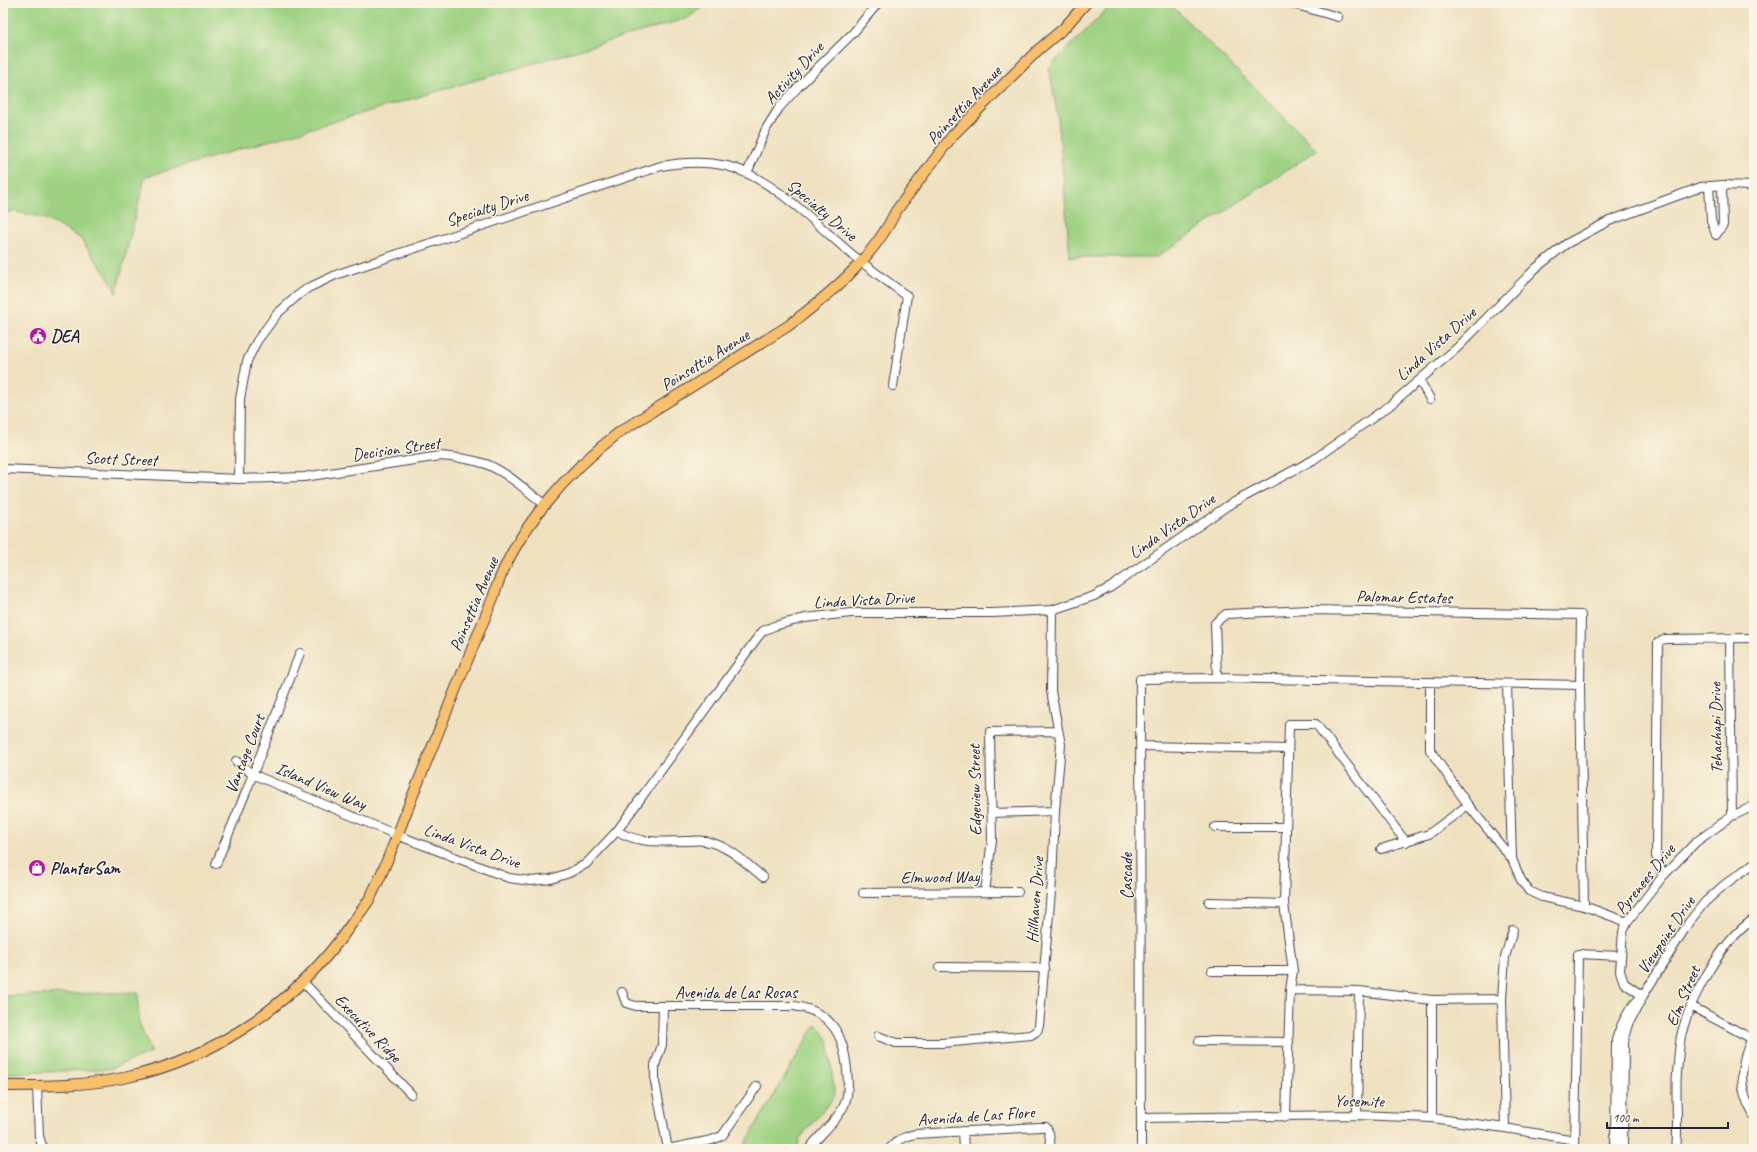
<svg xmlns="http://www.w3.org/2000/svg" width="1757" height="1152" viewBox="0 0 1757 1152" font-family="Caveat,sans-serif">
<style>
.green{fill:#9ed282;stroke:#607a5e}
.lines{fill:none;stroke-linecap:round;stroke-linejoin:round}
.minor-casing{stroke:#413f4f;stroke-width:10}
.major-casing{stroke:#413f4f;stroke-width:12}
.minor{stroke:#fff;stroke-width:8}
.major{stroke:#f8bf6c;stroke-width:10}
.labels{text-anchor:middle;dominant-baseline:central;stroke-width:3;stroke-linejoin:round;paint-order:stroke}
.street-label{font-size:17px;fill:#22223b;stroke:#fcf5e5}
.poi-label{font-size:17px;font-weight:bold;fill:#22223b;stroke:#fcf5e5;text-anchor:start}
</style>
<rect width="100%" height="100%" fill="#fcf5e5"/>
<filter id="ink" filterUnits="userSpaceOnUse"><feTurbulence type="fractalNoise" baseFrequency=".025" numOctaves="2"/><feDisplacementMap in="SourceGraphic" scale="8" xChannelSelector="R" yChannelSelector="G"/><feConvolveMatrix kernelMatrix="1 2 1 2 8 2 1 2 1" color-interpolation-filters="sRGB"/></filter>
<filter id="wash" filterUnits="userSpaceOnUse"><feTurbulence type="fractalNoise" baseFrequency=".012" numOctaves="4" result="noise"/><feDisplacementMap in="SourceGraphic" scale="16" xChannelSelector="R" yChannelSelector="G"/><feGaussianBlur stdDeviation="0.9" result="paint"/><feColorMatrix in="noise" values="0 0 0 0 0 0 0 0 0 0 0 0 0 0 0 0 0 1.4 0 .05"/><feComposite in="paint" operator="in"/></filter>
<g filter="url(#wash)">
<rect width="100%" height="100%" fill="#efe1c0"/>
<!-- green -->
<path class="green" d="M3 3H708L688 18 145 177 116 294 110 280 80 238 44 218 13 211 3 213Z
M1113 3H1169L1317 150 1157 257H1070L1058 118 1049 67Z
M138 992 139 1022 151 1053 109 1069 3 1074V996Z
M816 1024 828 1039 835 1096 800 1138 797 1149H742Z"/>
</g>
<g filter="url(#ink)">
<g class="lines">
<!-- minor casing -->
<g class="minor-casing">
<path id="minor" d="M1290 3 1338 17
M747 173 766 129 779 108 798 87 853 33 878 3
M1709 186 1711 220 1716 235 1723 225 1722 185
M1420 381 1430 399
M3 469 239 479 304 477 440 456C455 457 471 459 486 464 508 473 527 491 545 505
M239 479 240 399 247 361 257 341 277 314 297 296 308 288 338 274 661 166C683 162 705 161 727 166 771 177 815 223 849 252 867 267 887 281 907 296L893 386
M1730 639 1732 816
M1217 678 1215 623 1226 614 1309 610 1581 615 1580 685 1584 906
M1430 682V750L1468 805 1512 859
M1507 684 1512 859 1521 880 1529 891 1542 897 1584 906 1627 922
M1141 746 1288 749
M236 761 252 774 397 835 509 878 531 881 551 879 569 873 586 864 617 831 757 638 763 631 774 626 805 618 851 613H992L1052 610 1094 596 1111 587 1227 506 1313 460 1389 406 1458 347 1536 268 1566 244 1609 221 1701 187 1722 185 1754 186
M992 813 1055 811
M1215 827H1286
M617 831C642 845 660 841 687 841 693 841 699 840 705 841 730 846 744 862 763 877
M1381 849 1429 834 1468 805
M216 864 246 792 300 653
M1663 876 1656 856 1658 642 1665 639 1754 638
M985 892 992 840 990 732 1058 731
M863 893 1018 892
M1209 902 1284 904
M939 967 1045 968
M1212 971H1293
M303 982 411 1094
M1290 990 1359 991 1432 1000 1502 999
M622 992 626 1003 636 1006H794C832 1011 844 1036 847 1070 848 1082 849 1092 845 1103 840 1118 819 1135 809 1149
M1643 996 1624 983 1620 971 1623 932 1627 922 1663 876 1696 842 1732 816 1754 806
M1432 1000V1118
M1691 1006 1754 1040
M663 1007 662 1045 655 1065V1082L668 1149
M1754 1034C1739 1063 1737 1087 1754 1116
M878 1036 896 1043H942L1031 1035 1037 1031 1039 1026 1052 881 1055 811 1061 745 1051 691 1052 610
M1199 1041 1289 1042
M37 1086 39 1136 43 1149
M1357 1115 1359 991
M1286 1117 1290 990 1293 971 1284 904 1289 724H1316L1406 842
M1141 1118 1357 1115 1432 1118 1505 1128 1575 1140
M1505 1128 1502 999 1505 957 1513 930
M963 1131 964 1149
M668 1149 712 1140 722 1136 757 1086
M889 1149C897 1140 904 1137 915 1134L1040 1127H1046L1049 1133 1051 1149
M1141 1149 1140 679 1217 678 1580 685
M1575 1149 1578 954 1620 956
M1615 1149 1616 1040C1621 1024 1627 1010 1639 999
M1623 1149 1624 1041 1630 1021 1643 996 1689 922 1705 902 1724 885 1754 863
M1676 1149C1679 1124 1675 1098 1677 1073 1678 1061 1679 1048 1681 1036 1690 998 1721 941 1754 919"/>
</g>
<!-- major casing -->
<g class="major-casing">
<path id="major" d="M3 1086C45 1086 87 1086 128 1077 219 1057 300 999 352 923 358 915 365 907 370 898 386 867 398 833 411 800 438 733 465 665 493 598 512 533 568 471 621 431L788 326C829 295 873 259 896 211L953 135 1038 50 1064 28 1086 3"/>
</g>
<!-- minor -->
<use href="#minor" class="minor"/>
<!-- major -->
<use href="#major" class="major"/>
</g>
</g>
<!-- icons -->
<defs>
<g id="civic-disc" transform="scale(0.9)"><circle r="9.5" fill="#b5179e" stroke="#fcf5e5"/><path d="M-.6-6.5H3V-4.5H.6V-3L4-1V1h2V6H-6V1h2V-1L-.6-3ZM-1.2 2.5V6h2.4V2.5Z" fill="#fff"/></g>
<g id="shop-disc" transform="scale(0.9)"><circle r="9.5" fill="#b5179e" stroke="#fcf5e5"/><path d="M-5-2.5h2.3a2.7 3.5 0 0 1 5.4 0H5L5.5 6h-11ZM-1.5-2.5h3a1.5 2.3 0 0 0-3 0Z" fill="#fff"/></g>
</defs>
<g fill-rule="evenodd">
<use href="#civic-disc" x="38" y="336"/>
<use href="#shop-disc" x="37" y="868"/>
</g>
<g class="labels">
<!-- street labels -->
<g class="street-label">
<text transform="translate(794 73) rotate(-47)">Activity Drive</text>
<text transform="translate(964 105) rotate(-47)">Poinsettia Avenue</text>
<text transform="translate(487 208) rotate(-18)">Specialty Drive</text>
<text transform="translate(822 210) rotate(40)">Specialty Drive</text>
<text transform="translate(1436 344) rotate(-42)">Linda Vista Drive</text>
<text transform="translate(705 360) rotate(-32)">Poinsettia Avenue</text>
<text transform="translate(396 449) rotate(-8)">Decision Street</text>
<text transform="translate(121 459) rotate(2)">Scott Street</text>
<text transform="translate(1172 526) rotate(-35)">Linda Vista Drive</text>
<text transform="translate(1404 597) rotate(1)">Palomar Estates</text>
<text transform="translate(864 600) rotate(-3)">Linda Vista Drive</text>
<text transform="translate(474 604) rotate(-67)">Poinsettia Avenue</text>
<text transform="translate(1716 728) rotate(-91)">Tehachapi Drive</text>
<text transform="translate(245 754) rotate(-69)">Vantage Court</text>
<text transform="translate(321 786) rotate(23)">Island View Way</text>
<text transform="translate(975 790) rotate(-91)">Edgeview Street</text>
<text transform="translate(472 846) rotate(20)">Linda Vista Drive</text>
<text transform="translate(1126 876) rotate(-90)">Cascade</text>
<text transform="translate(940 877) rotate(-1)">Elmwood Way</text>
<text transform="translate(1645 879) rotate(-51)">Pyrenees Drive</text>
<text transform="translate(1035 900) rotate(-86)">Hillhaven Drive</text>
<text transform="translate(1666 935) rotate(-56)">Viewpoint Drive</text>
<text x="736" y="992">Avenida de Las Rosas</text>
<text transform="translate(1683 996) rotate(-67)">Elm Street</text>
<text transform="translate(368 1028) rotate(46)">Executive Ridge</text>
<text transform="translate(1359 1101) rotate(1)">Yosemite</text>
<text transform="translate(976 1116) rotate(-4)">Avenida de Las Flore</text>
</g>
<!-- poi labels -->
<g class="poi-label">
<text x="51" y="336">DEA</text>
<text x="50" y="868">PlanterSam</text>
</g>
</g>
<!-- margin -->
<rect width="1757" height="1152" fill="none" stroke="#fcf5e5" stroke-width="16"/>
<!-- scale -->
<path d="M1607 1122v6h121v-6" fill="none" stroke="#22223b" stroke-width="2"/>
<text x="1613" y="1122" font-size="12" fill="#22223b" stroke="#fcf5e5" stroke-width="3" paint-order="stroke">100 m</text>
</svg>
